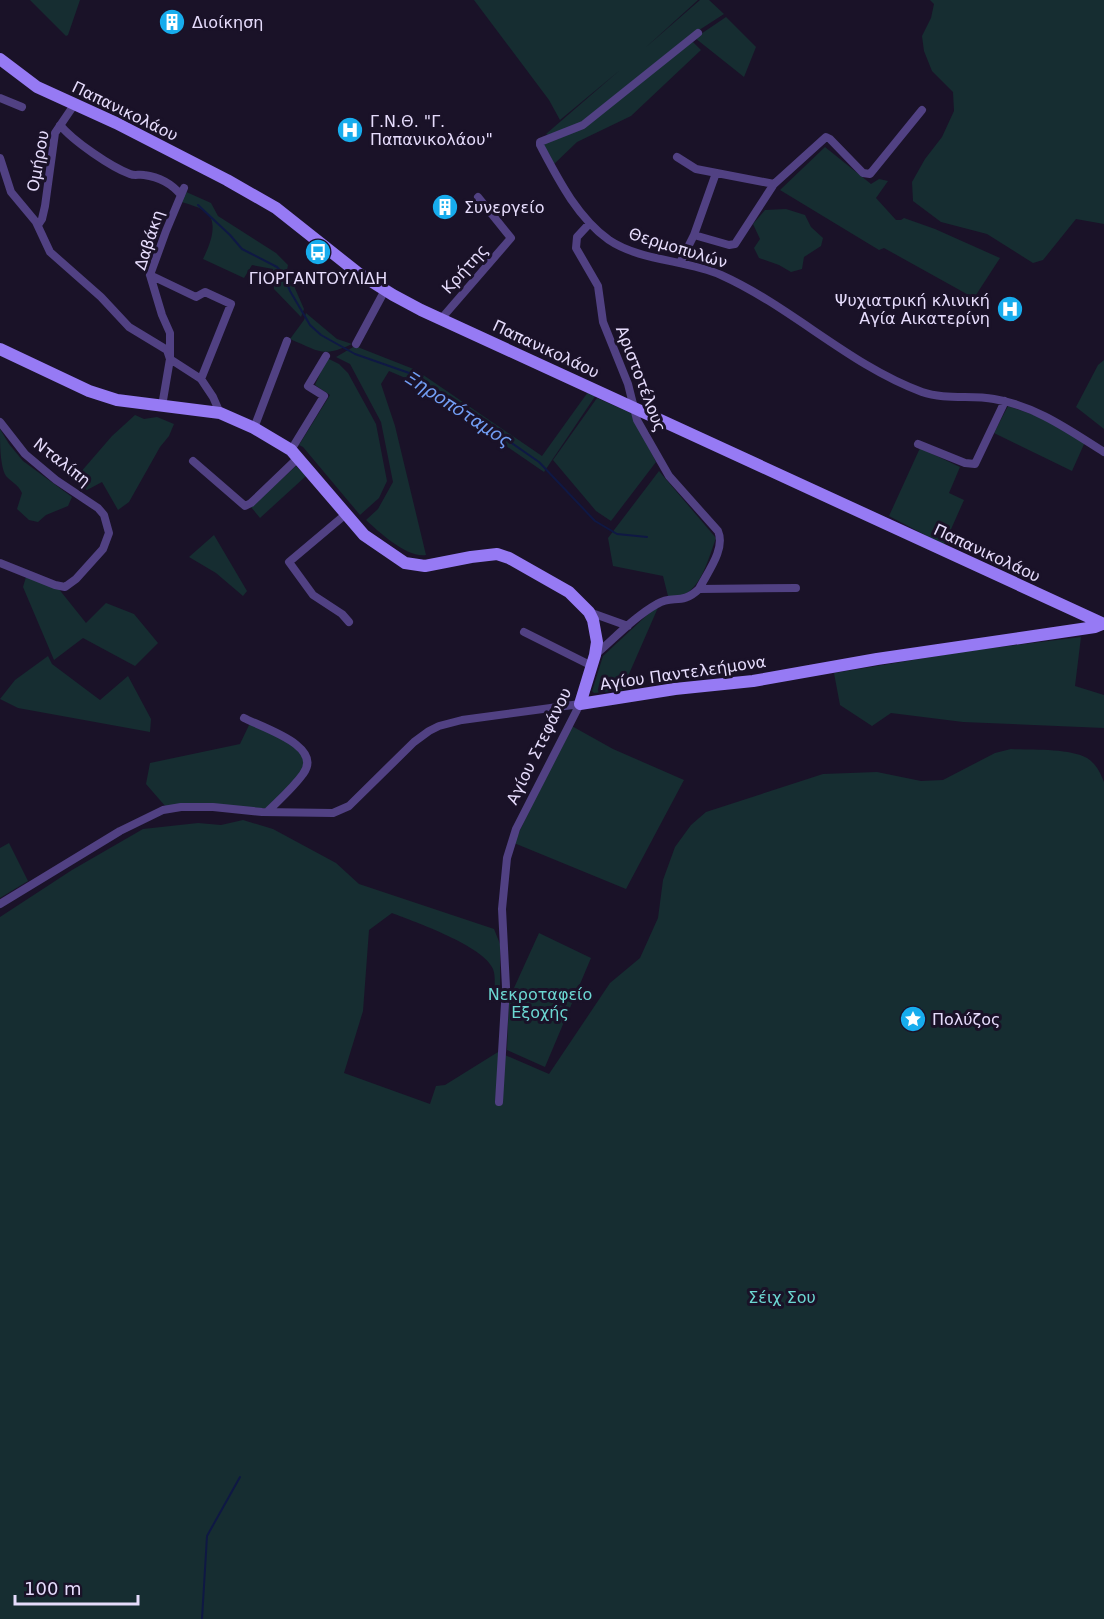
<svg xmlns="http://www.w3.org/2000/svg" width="1104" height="1619" viewBox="0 0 1104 1619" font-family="'DejaVu Sans',sans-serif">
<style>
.green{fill:#162d31}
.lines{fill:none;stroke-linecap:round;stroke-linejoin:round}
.stream{stroke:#0f1844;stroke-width:2}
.street{stroke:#514183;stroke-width:8}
.secondary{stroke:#967af4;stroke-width:12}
.labels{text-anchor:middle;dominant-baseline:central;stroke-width:6;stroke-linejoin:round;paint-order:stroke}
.poi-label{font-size:16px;fill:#e6dcfc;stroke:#1a1228;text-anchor:start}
.street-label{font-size:16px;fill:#e6dcfc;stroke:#1a1228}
.park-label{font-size:16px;fill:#6cd7d2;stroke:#1a1228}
.water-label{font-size:18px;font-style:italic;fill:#729ef4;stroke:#1a1228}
</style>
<rect width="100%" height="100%" fill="#1a1228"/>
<!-- green -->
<path class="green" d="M30 0H80L68 35 66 36Z
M474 0H698L645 48 700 0H709L724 14 693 34 582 123 548 135 546 134 620 70 560 120 549 100Z
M930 0H1104V224L1076 219 1043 260 1033 263 987 234 941 222 913 201 912 182 925 159 942 137 954 111 953 92 932 71 924 51 922 36 931 18 934 4Z
M726 17 756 47 744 77 695 38Z
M691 40 701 50 631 116 577 142 552 166 542 144 584 128Z
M825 147 871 184 879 179 888 181 876 198 896 220H901L904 218 935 229 1000 258 974 298 884 248 879 250 780 190Z
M184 191 211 203 218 216 276 253 288 265 287 270 304 309 301 317 274 289 273 269 252 265 244 278 203 259C209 247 219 224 207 213 201 207 187 204 179 201Z
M786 209 805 215 811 227 823 238 821 246 804 257 802 269 791 272 779 265 759 258 754 248 760 239 753 224 765 210Z
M306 313 337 339 352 344C322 358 319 351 290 339L304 320Z
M355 346 416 370 542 456 588 392 596 395 544 472 410 380 389 371 381 384 395 426 426 555C407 558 380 533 366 520L378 509 393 482 381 422 350 364 336 357Z
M327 358 339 364 348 373 376 424 387 481 379 498 360 515 303 447 299 445 330 395 315 385Z
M1104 360V429L1076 407 1098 365Z
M597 398 631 413 656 462 611 521 596 511 553 460Z
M1008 406 1043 418 1085 442 1072 471 994 433Z
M135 415 144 419 157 417 174 424 169 436 160 447 129 502 118 510 102 482 87 490 78 483 80 473 112 436Z
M0 429 9 444 23 461 72 497 68 506 46 515 38 522 29 520 17 509 22 493C18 484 12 483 6 476 0 466 0 443 0 429Z
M920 448 960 467 949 493 964 500 944 545 889 516Z
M296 466 306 476 260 518 251 507Z
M659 471 716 538C710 554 701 590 682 595 678 596 672 596 668 596L663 576 613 566 608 538Z
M214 535 247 591 243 596 216 573 189 557Z
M26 577 58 588 86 623 106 603 134 614 158 643 135 666 83 638 54 660 23 587Z
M660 603 622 690 594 693 592 691 603 656Z
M1081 637 1075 686 1104 695V728L963 722 891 713 872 726 840 705 834 673 968 651Z
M48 656 52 664 100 700 128 676 151 719 150 732 18 708 0 699 15 680Z
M250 723C266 731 313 747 302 769 297 779 275 799 266 808L166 807 146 784 150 763 240 744Z
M570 725 613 749 684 780 626 889 514 843Z
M1011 749C1031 750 1070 748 1087 758 1096 764 1100 772 1104 782V1619H0V917L72 870 143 829 198 823 221 825 243 820 273 829 336 863 359 884 494 929 500 944V999L495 997C494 989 496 976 493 969 484 946 415 922 392 913L369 930 363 1011 344 1073 430 1104 436 1086 445 1085 498 1052 549 1074 610 983 640 958 658 918 663 880 675 847 691 825 706 812 823 774 877 772 921 781 943 780 995 753Z
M9 843 28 881 0 898V848Z
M539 933 591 958 545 1067 507 1050 509 999Z"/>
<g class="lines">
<!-- stream -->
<path class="stream" d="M198 205 230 235 242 249 277 267 283 274 290 291 310 325 321 335 355 354 412 374 539 462 595 521 617 534 647 537
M202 1619 207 1536 240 1477"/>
<!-- street -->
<path class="street" d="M698 33 583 125 540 142V145C558 179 577 217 609 240 640 261 687 260 721 275 792 307 849 365 922 392 945 400 971 395 994 399 1036 406 1069 430 1104 452
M0 98 22 107
M60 125C73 141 111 167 130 174 135 176 139 174 144 175 159 177 172 184 181 195
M677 157 696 169 774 184
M0 158 11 192 36 222 50 252 101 297 129 327 167 350 170 359 201 379 213 397 220 413
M589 224 577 237 576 248 598 286 603 322 628 384 637 420 669 476 718 531C726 549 707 573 699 589 681 606 673 594 657 604 634 617 615 638 595 655
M38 225 42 219 45 206 55 133 74 105
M694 235 729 245 735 244 774 184 826 137 830 139 863 173 870 174 922 110
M680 263 694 235 716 173
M150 275 196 297 205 292 231 304 201 379
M441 319 511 238 478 197
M356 344 385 290
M162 406 170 359V333L162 315 150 275 166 231 184 188
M0 422 25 454 56 480 98 508 104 515 109 533 103 549 76 579 65 587 55 585 0 563
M254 428 287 341
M918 444 965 463 975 464 1005 401
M291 450 324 396 308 386 326 356
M193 461 245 506 251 503 299 457
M346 514 289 562 313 595 342 614 349 622
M699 589 796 588
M589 612 628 626
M524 632 592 666
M244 718C263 728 324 746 303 774 293 788 279 800 267 812
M0 904 120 831 163 810 181 807H213L262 812 333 813 349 806 414 742 429 731 439 726 462 720 580 704
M499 1102 506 987 502 909 507 858 516 829 580 704"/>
<!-- secondary -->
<path class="secondary" d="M0 59 37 87 116 123 227 180 276 208 358 273 393 295 421 310 1104 624
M0 349 89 391 117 400 220 413 254 428 291 450 364 535 405 563 425 566 471 557 497 554 509 558 569 592 589 612 593 620 597 642 595 655 580 704 675 689 753 681 877 659 1095 627 1102 624"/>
</g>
<!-- icons -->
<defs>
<g id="building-disc" transform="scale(1.35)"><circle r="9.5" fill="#17aced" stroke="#1a1228"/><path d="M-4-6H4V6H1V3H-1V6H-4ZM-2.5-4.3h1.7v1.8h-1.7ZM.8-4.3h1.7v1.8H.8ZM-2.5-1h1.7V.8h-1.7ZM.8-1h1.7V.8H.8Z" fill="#fff"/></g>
<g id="hospital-disc" transform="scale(1.35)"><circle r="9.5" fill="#17aced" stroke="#1a1228"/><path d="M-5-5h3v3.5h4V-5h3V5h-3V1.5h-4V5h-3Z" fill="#fff"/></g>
<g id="bus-disc" transform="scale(1.35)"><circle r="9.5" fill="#17aced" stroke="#1a1228"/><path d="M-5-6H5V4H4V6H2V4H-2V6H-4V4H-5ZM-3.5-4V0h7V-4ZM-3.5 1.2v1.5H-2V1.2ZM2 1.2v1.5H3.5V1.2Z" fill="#fff"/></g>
<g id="sight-disc" transform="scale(1.35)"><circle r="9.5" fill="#17aced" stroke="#1a1228"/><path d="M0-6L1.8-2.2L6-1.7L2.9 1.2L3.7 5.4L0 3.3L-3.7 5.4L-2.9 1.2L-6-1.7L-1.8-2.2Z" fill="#fff"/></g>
</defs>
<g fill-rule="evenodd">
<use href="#building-disc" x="172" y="22"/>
<use href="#hospital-disc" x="350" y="130"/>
<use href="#building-disc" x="445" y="207"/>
<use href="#bus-disc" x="318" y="252"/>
<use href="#hospital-disc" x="1010" y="309"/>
<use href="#sight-disc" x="913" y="1019"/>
</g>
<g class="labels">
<!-- poi labels -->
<g class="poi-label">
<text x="192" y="22">Διοίκηση</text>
<text x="370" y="121">Γ.Ν.Θ. "Γ.<tspan x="370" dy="18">Παπανικολάου"</tspan></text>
<text x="464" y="207">Συνεργείο</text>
<text x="318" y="278" text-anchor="middle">ΓΙΟΡΓΑΝΤΟΥΛΙΔΗ</text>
<text x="990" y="300" text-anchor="end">Ψυχιατρική κλινική<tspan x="990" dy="18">Αγία Αικατερίνη</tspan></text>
<text x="932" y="1019">Πολύζος</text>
</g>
<!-- street labels -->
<g class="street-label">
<text transform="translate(125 111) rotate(26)">Παπανικολάου</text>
<text transform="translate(38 161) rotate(-80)">Ομήρου</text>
<text transform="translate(149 240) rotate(-72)">Δαβάκη</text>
<text transform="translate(678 248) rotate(17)">Θερμοπυλών</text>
<text transform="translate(465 269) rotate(-48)">Κρήτης</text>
<text transform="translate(546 349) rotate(25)">Παπανικολάου</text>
<text transform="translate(641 379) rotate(69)">Αριστοτέλους</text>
<text transform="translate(62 462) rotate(38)">Νταλίπη</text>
<text transform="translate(987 553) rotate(25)">Παπανικολάου</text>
<text transform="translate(683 673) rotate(-8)">Αγίου Παντελεήμονα</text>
<text transform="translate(539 746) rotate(-64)">Αγίου Στεφάνου</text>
</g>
<!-- park labels -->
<g class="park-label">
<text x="540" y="994">Νεκροταφείο<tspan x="540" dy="18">Εξοχής</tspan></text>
<text x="782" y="1297">Σέιχ Σου</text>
</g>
<!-- water labels -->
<g class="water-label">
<text transform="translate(459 409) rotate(33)">Ξηροπόταμος</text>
</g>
</g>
<!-- scale -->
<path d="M15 1595v9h123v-9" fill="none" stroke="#e6dcfc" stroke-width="3"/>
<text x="24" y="1595" font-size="18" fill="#e6dcfc" stroke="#1a1228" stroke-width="4.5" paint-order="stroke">100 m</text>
</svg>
